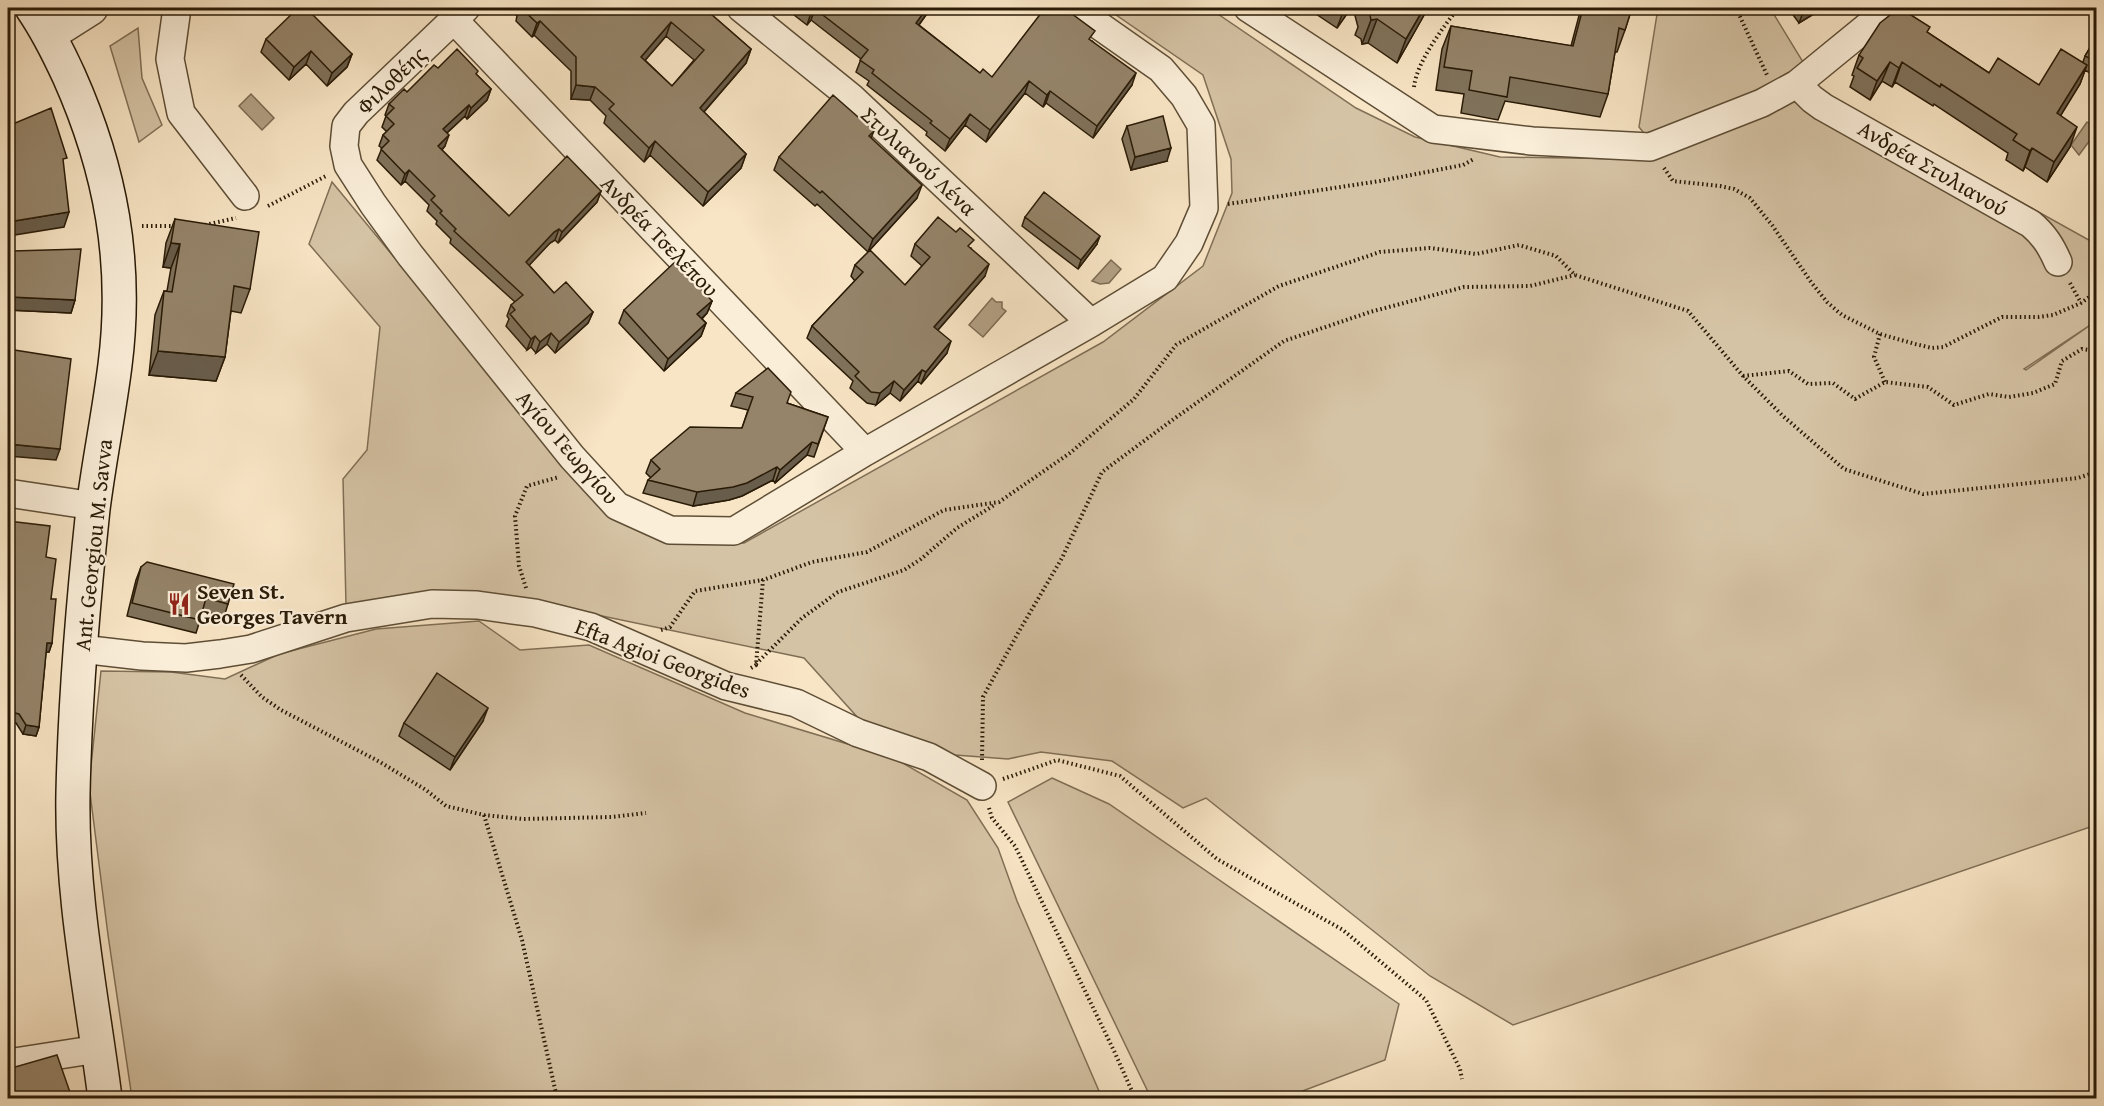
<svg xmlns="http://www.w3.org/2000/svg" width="2104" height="1106" viewBox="0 0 2104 1106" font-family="'Gentium Book Plus',serif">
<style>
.green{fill:#d5c3a5;stroke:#806f56;stroke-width:1.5;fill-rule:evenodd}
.water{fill:#b2a084;stroke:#7c6b52;stroke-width:1.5}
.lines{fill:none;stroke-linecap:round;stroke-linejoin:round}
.minor-casing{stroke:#5e4e36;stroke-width:30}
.tertiary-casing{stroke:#5e4e36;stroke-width:36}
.secondary-casing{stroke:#2a1b07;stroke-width:36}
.path{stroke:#2a1b07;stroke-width:4;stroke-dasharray:1.5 3;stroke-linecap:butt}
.minor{stroke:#faeed9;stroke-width:27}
.tertiary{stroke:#faeed9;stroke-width:33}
.secondary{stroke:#faeed9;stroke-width:33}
.wall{fill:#80725b;stroke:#2a1b07;stroke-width:1.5;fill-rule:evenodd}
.shaded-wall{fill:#685c4a;stroke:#2a1b07;stroke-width:1.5}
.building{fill:#95846a;stroke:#2a1b07;stroke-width:1.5;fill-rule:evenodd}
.labels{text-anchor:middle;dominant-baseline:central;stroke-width:4.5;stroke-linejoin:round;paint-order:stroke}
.street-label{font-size:22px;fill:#2a1b07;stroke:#faeed9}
.poi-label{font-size:22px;font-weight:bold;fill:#2a1b07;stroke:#faeed9;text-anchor:start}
</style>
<rect width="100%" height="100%" fill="#f8e5c5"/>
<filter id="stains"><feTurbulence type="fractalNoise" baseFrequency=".00333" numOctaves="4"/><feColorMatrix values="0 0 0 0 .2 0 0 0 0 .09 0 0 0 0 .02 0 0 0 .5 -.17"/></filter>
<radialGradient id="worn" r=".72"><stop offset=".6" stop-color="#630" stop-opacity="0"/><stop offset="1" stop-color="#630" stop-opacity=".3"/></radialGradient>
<!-- green -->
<path class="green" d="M1106 8H1209L1356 108 1415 137 1500 157 1630 159 1653 144 1639 127 1658 8H1770L1820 90 2096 244V825L1513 1025 1430 976 1206 798 1183 808 1112 761 1041 752 1008 759 955 755 860 720 804 658 540 603 346 605 343 479 367 450 380 327 309 244 332 182 417 285 610 513 673 543H744L1103 342 1203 266 1232 193 1231 159 1203 75ZM2092 324 2026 370 2024 369Z
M138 28 142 78 162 125 139 142 110 46Z
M479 621 520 650 589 645 745 713 894 758 967 800 998 848 1017 901 1102 1098H132L108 935 89 785 101 671 171 672 225 679 279 654 376 629Z
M1052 778 1109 804 1399 1004 1385 1060 1284 1098H1151L1008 802Z"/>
<!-- water -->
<path class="water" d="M251 94 274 118 262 130 239 106Z
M2087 122 2096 128V132L2079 155 2071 145Z
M1111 260 1121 269 1109 283 1100 284 1092 281Z
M992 298 996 302H1002V308L1006 311 983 337 969 325Z"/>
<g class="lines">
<!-- minor casing -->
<g class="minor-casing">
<path id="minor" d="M177 8 170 59 181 113 245 196
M466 8 356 113 346 126 344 146 348 165 373 204 410 255 572 457 617 506 670 530 734 531 865 452 1091 323 1165 278 1189 243 1204 208 1201 125 1184 96 1161 69 1074 8
M741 8 852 98 1091 323
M1248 8 1433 129 1532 141 1650 147 1762 103 1797 84 1890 8
M454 20 865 452
M1797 84 1812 99 1823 107 2031 224C2044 235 2051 246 2058 262
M8 493 94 506
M81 649 142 656 186 658 220 654 251 649 346 618 432 604 477 605 535 613 591 627 726 686 796 703 858 733 929 757 982 786
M8 1063 98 1049"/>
</g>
<!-- tertiary casing -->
<g class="tertiary-casing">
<path id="tertiary" d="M50 34 91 8"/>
</g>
<!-- secondary casing -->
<g class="secondary-casing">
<path id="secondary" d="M32 8C47 30 58 52 69 76 111 170 128 263 115 365 109 413 99 461 93 509 83 603 75 698 73 793 71 896 92 997 105 1098"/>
</g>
<!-- path -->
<path class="path" d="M1736 8 1767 75
M1414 87C1417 61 1443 28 1458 8
M1664 168 1673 181 1720 186 1734 189 1750 198 1772 225 1811 282 1827 302 1842 315 1880 334 1915 344 1932 348 1943 347 2002 317H2038L2053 315 2081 303 2096 292
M1228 204 1380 181 1463 165 1474 159
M268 206 328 175
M205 225 236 218
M142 226H177
M2070 283 2081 303
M1880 334 1874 357 1885 382
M1743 376 1789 371 1808 384 1833 383 1855 399 1885 382 1928 387 1954 405 1989 394 2009 397 2033 393 2055 384 2062 361 2082 349 2096 351
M526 588 519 566 515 516 527 486 559 477
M661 630 670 627 695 591 763 580
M756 664 802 618 838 592 904 570 921 559 957 528 996 504
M751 668 756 665 763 580 812 562 867 552 944 510 999 502 1070 453 1134 399 1176 345 1279 286 1380 252 1430 248 1476 254 1519 245 1556 256 1575 275 1688 311 1743 376 1783 416 1844 469 1923 494 2078 478 2096 472
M241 675 262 697 281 710 380 762 426 790 446 806 484 815 523 819 611 817 646 813
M982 760 983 697 1018 633 1062 558 1102 472 1171 421 1284 341 1370 312 1464 287 1530 286 1575 275
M1003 779 1057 760 1120 776 1217 859 1343 930 1426 1000 1460 1069 1462 1079
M989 808 992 818 1015 846 1115 1053 1135 1098
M484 815 522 940 557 1098"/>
<!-- minor -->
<use href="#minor" class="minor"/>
<!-- tertiary -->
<use href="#tertiary" class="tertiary"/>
<!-- secondary -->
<use href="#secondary" class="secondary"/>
</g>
<!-- wall -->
<path class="wall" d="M509 8H704L751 49 746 63 704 112 746 154 741 168 703 206 650 155 644 162 604 123 606 116 590 100 571 99V71L534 35 532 37 516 21 517 16ZM666 36 694 60 672 86 645 60Z
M785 8H931L919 25 980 73 992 77 1092 41 1132 85 1093 138 1046 103 1043 107 1025 93 986 142 965 125 945 151 926 135 927 132 867 85 869 81 856 72 861 59 811 20 807 25Z
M1307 8H1351L1337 28Z
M1353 8H1428L1397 63 1368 43 1362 44 1361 39 1355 35 1358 27Z
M1581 8H1632L1625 30 1617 52H1615L1608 94 1600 117 1505 101 1498 120 1461 113 1464 94 1436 90 1442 49 1451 26 1571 46Z
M1788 8H1818L1817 12 1799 23Z
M1928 33 1989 73 2039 85 2083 62 2085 56 2097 36V77L2085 70 2080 84 2060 116 2070 147 2047 182 2025 167 2023 171 2006 160 2008 153 1934 104 1933 106 1895 82 1892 87 1882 81 1870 100 1850 87 1854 76 1852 75 1859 55Z
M266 39 352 54 347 67 327 86 306 64 289 80 261 52Z
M438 68 477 75 491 89 487 100 467 119 465 116 447 133 445 146 442 150 509 216 601 191 597 202 558 243 555 240 550 243 529 265 554 293 593 312 588 323 555 353 547 344 536 353 531 347 527 350 506 326 509 319 507 316 511 305 515 302 450 243 451 239 436 224 437 221 427 211 429 205 405 181 401 185 377 160 382 148 379 146 383 135 387 132 382 127 386 116 385 115 389 104 407 92Z
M1127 126 1167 161 1131 170 1122 139Z
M874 131 871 138 917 198 868 252 817 204 815 206 774 170 779 157Z
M1025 217 1097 244 1078 269 1022 226Z
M175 219 250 289 241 313 231 311 225 357 216 381 149 375 155 315 164 291H167L171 268 163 267 166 243Z
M915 244 971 248 985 276 938 330 947 353 921 384 918 381 900 401 890 393 876 405 867 403 850 388 853 381 807 338 812 326 855 281 851 276 855 265 905 285 922 266 911 256Z
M13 251 75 300 71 313 8 310V264Z
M712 301 707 313 702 319 706 323 701 336 664 371 619 323 624 310Z
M736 393 787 403 828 417 814 457 807 455 775 483 773 480 742 496 729 500 693 506 643 493 648 480 651 478 646 473 651 460 742 428 748 410 731 406Z
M8 521 46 557 51 599 52 643 49 652H46L39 727 36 736 23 734 16 723 12 722 8 717Z
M141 567 228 604 224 617 203 611 196 633 127 616 136 580Z
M483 721 450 770 399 736 404 723Z"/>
<!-- shaded-wall -->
<path class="shaded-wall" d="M927 8H931L912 34 916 23Z
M1346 8H1351L1337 28 1343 12Z
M1424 8H1428L1397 63 1406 39Z
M1813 8H1818L1817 12 1799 23 1802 15Z
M815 9 811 20 807 25 811 13Z
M1377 19 1368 43 1362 44 1371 20Z
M540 21 534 35 532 37 537 23Z
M671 22 666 36 636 71 641 57Z
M751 49 746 63 695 122 700 108Z
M311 51 306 64 289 80 294 67Z
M352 54 347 67 327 86 332 73Z
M1890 62 1882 81 1870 100 1877 81Z
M1902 62 1895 82 1892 87 1899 68Z
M2087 65 2080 84 2050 133 2057 113Z
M1136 73 1132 85 1093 138 1097 126Z
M1029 81 1025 93 986 142 990 130Z
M576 85 595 87 590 100 571 99Z
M491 89 487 100 467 119 471 108Z
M1050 91 1046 103 1043 107 1047 95Z
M469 105 465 116 439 140 443 129Z
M970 114 965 125 945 151 950 139Z
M2077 127 2070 147 2047 182 2054 162Z
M449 135 445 146 434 157 438 146Z
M655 141 650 155 644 162 649 148Z
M1171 148 1167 161 1131 170 1135 157Z
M2032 148 2025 167 2023 171 2030 151Z
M746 154 741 168 703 206 708 192Z
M409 170 405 181 401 185 405 174Z
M922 185 917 198 868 252 873 239Z
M601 191 597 202 558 243 562 232Z
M69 212 64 227 8 236V222Z
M559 229 555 240 550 243 522 273 526 262 554 232Z
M1100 236 1097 244 1078 269 1081 260Z
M171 243 180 244 171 268 163 267Z
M989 264 985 276 930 339 934 327Z
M10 297 75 300 71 313 8 310V303Z
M712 301 707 313 693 327 697 314Z
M593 312 588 323 555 353 559 342Z
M706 323 701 336 664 371 668 359Z
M551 333 547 344 536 353 540 342Z
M535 336 531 347 527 350 531 339Z
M951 341 947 353 921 384 926 372Z
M158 351 225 357 216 381 149 375Z
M922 370 918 381 900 401 904 390Z
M894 381 890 393 876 405 880 393Z
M812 442 807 455 775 483 780 470Z
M8 444 60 449 56 460 8 456Z
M777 467 773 480 742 496 729 500 693 506 697 492Z
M47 643H52L49 652H44Z
M488 708 483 721 450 770 455 757Z
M26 725 39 727 36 736 23 734Z"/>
<!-- building -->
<path class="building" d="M298 8H306L352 54 332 73 311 51 294 67 266 39Z
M521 8H704L751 49 700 108 746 154 708 192 655 141 649 148 609 109 614 104 595 87 576 85V57L540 21 537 23ZM671 22 704 50 672 86 641 57Z
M804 8H927L916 23 980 73 983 69 992 77 1045 8H1064L1095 31 1089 39 1136 73 1097 126 1050 91 1047 95 1029 81 990 130 970 114 950 139 930 123 932 121 872 73 874 70 860 60 868 50 815 9 811 13Z
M1336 8H1346L1343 12Z
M1368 8H1424L1406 39 1377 19 1371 20 1370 15 1364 11 1369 12Z
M1583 8H1632L1625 30 1619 28 1608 94 1510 77 1507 97 1469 90 1472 71 1444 67 1451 26 1573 46Z
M1797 8H1813L1802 15Z
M1899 8H1900L1930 27 1927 32 1989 73 1998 58 2039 85 2061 49 2087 65 2057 113 2077 127 2054 162 2032 148 2030 151 2013 140 2017 134 1941 84 1940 87 1902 62 1899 68 1890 62 1877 81 1857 68 1863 58 1859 55 1880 23Z
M2097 36V62L2085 56Z
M457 49 478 71 476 74 491 89 471 108 469 105 443 129 449 135 438 146 472 180 509 216 567 156 601 191 562 232 559 229 554 232 526 262 554 293 566 282 593 312 559 342 551 333 540 342 535 336 531 339 510 314 515 310 511 305 523 295 454 231 456 229 440 213 442 211 431 200 435 196 409 170 405 174 381 149 389 141 383 135 394 124 386 116 394 108 389 104 404 89 407 92 434 65 438 68Z
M833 95 874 131 869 136 922 185 873 239 822 191 820 193 779 157Z
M51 108 67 158 63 159 69 212 8 222V126Z
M1163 116 1171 148 1135 157 1127 126Z
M1044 192 1100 236 1081 260 1025 217Z
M938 217 956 232 960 228 974 240 968 246 989 264 934 327 951 341 926 372 922 370 904 390 894 381 880 393 871 392 855 376 859 372 812 326 863 272 855 265 870 250 905 285 930 257 915 244Z
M175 219 259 232 250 289 234 286 225 357 158 351 164 291 172 292 180 244 171 243Z
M81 249 75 300 10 297 13 251Z
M676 261 712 301 697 314 706 323 668 359 624 310Z
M8 349 71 359 60 449 8 444Z
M768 368 791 392 787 403 828 417 818 444 812 442 780 470 777 467 747 483 733 487 697 492 648 480 660 469 651 460 690 427 742 428 753 397 736 393Z
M8 521 50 526 46 557 56 559 51 599H56L52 643H47L39 727 26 725 19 714 15 713 8 704Z
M147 562 234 584 228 604 206 598 200 620 132 603 141 567Z
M437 673 488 708 455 757 404 723Z
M57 1055 72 1098H8V1069Z"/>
<!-- icons -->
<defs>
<g id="restaurant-bare" transform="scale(1.8)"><path d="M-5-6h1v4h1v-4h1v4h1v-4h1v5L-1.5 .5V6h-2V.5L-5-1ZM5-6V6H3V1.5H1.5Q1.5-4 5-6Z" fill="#8f2418" stroke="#faeed9" stroke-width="2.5" paint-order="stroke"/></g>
</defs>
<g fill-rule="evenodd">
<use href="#restaurant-bare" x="179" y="604"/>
</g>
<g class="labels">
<!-- street labels -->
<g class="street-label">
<text transform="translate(391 80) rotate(-44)">Φιλοθέης</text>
<text transform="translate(919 161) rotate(43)">Στυλιανού Λένα</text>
<text transform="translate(1933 168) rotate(30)">Ανδρέα Στυλιανού</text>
<text transform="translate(660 236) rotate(46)">Ανδρέα Τσελέπου</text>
<text transform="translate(568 447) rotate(49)">Αγίου Γεωργίου</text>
<text transform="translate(93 545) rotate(-84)">Ant. Georgiou M. Savva</text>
<text transform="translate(663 658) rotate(21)">Efta Agioi Georgides</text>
</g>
<!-- poi labels -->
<g class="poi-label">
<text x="197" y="591">Seven St.<tspan x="197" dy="25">Georges Tavern</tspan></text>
</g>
</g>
<!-- margin -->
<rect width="2104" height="1106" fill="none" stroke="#f8e5c5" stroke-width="30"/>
<rect x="9" y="9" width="2086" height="1088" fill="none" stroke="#2a1b07" stroke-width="3"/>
<rect x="15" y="15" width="2074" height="1076" fill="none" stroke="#2a1b07" stroke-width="1.5"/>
<rect width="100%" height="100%" filter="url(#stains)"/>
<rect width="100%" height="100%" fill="url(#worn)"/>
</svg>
